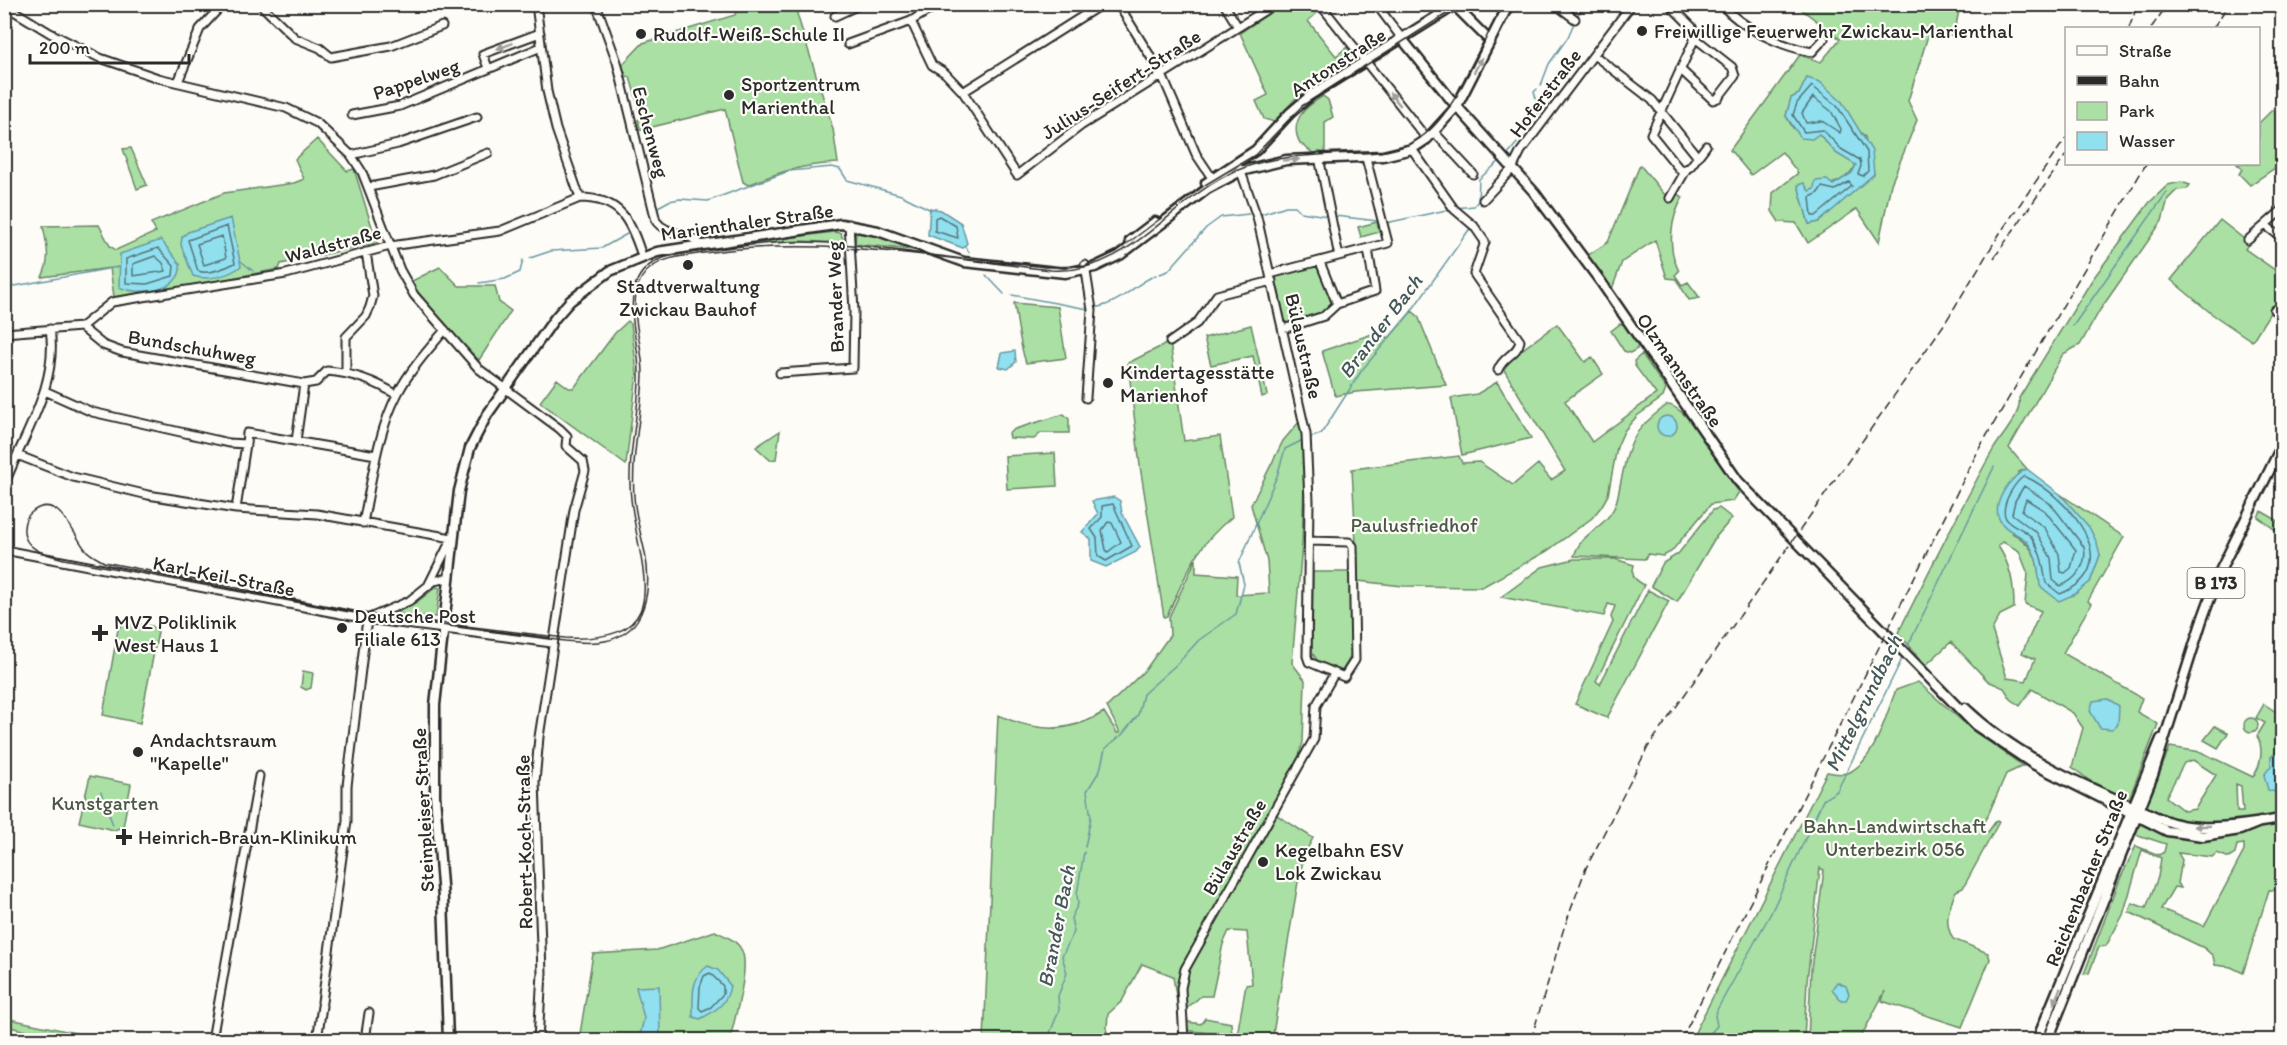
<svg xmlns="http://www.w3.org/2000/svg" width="2287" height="1045" viewBox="0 0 2287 1045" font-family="Itim,sans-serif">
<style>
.green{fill:#aae0a3;stroke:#6a8667;stroke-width:1.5;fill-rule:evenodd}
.water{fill:#91e0ef;stroke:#6898a1;stroke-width:1.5}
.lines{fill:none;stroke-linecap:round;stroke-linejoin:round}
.shore{stroke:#547379;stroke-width:1.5}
.stream{stroke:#6898a1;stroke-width:1.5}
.minor-casing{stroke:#2b2b2b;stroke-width:11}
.major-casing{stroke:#2b2b2b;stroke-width:13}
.minor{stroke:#fdfcf7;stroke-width:7}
.major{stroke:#fdfcf7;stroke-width:8}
.tram{stroke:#2b2b2b;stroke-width:1.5}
.rail{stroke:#2b2b2b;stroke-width:1.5;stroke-dasharray:9 4.5;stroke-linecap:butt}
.oneway{fill:#9e9e9b}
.poi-dot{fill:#2b2b2b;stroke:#fdfcf7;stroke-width:2}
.labels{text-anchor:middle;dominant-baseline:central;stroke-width:4.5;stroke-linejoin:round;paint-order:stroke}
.shield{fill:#fdfcf7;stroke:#6a6a68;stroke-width:1.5}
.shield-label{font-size:18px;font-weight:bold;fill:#2b2b2b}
.poi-label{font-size:20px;fill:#2b2b2b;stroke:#fdfcf7;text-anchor:start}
.street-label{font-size:20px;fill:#2b2b2b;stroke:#fdfcf7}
.park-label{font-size:20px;fill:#4b5849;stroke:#fdfcf7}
.water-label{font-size:21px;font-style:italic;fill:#44585c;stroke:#fdfcf7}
</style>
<rect width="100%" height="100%" fill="#fdfcf7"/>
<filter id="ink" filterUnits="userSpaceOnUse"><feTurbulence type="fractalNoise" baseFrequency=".0167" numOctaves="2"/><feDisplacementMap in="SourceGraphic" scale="12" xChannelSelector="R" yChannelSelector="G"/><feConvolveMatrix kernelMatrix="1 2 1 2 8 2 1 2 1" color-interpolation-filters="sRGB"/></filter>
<g filter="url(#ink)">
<!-- green -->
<path class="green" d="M738 5H805L797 14 833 129 838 163C802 165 781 171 748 185L743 182 725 109 640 130 638 120 642 118 630 77 626 76 622 65 643 43 735 15Z
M1281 5H1312L1318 12 1308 21 1336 56 1347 47 1360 63 1296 98 1274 122 1264 119 1256 101 1268 95 1240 33Z
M1796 5H1960L1954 36 1930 29 1908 101 1917 120 1891 184 1879 242 1857 209 1808 243 1796 223 1779 222 1772 211 1773 193 1798 173 1782 152 1751 175 1730 150 1800 55 1821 62 1840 39ZM1807 78 1842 102 1856 128 1865 137 1874 174 1818 222 1809 224 1798 185 1809 191C1827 185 1846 183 1856 165L1836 153 1819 134 1793 128 1786 116 1791 98 1799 94Z
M1323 96 1328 100 1333 117 1325 122V152L1313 153 1300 143C1288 121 1306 106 1323 96Z
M2282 100V163L2250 185 2239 174 2242 169 2237 164H2258L2259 123Z
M317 139 347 171 354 169 377 243 281 264 279 269 173 289 114 297 110 268 42 277C51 260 47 245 43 226L99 225 110 246 116 250 156 232 151 223 224 193 294 183 304 179 295 159Z
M131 148 147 185 137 189 123 149Z
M1640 165 1670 201 1678 194 1683 197C1670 219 1667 248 1679 271L1675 275 1682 285 1688 282 1700 298 1689 300 1676 279 1667 278 1655 240 1622 262 1612 289 1587 256 1608 242Z
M2181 182 2190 185 2187 189 2177 190 2168 199 2162 221 2100 310 2080 345 2063 354 2009 448 2027 469 2018 472 2012 533C2030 542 2038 556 2039 576L2090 582 2100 555 2077 514 2060 494 2124 537 2088 601 2091 604 2063 653 2142 698 2137 712 2158 724 2129 799 2090 781 2072 767 2083 728 2073 713 2032 689 2020 706 2011 699 2004 688 1988 681 1951 642 1926 665 1898 633C1929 572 1959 510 1993 450 2001 436 2022 415 2019 398L2092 280 2149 203 2168 185ZM2003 542 2019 551 2028 574 2025 604 2041 611 2022 653 2035 659 2026 681 2007 678 1992 630 2000 615 2014 608C2014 584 2011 566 1998 546Z
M2220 220 2249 243 2245 249 2282 275V309L2275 305 2252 341 2212 314 2171 280Z
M1377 222 1379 232 1361 237 1358 227Z
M834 232 841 233 844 243 800 241 739 244Z
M862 232 923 251 855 244 856 233Z
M1318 264 1333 307 1310 319 1286 325 1275 275Z
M440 267 459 286H495L499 302 511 311 479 360 446 328 410 282Z
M1014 303 1058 307 1066 358 1026 363C1019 343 1018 323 1014 303Z
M1412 311 1418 316 1446 385 1356 392 1335 396 1322 351 1378 332 1389 338Z
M628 321 631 324 637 373 626 465 540 402 557 379 569 388H574L615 333Z
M1557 324 1585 362 1592 357 1603 374 1565 401 1592 442 1656 394 1635 366 1634 361 1642 354 1666 389 1663 397 1637 416 1624 431 1617 447 1608 495 1601 507 1592 518 1547 551 1482 587 1403 586 1358 581 1352 469 1459 456 1462 463 1479 462 1513 485 1538 464 1551 480 1565 471 1501 365Z
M1620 324H1624L1638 343 1637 349 1630 353 1624 351 1611 331Z
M1251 325 1267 395 1262 397 1253 356 1211 365 1204 338Z
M1170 342 1184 441 1220 436 1232 517C1196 545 1185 576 1167 616L1164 617 1140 466 1128 363Z
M1497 382 1531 438 1462 455 1451 398 1477 394Z
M1667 405C1688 404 1725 474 1739 492L1733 501 1711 504 1671 552 1663 556 1648 554 1645 559 1574 556C1582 531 1603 530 1614 508 1618 500 1619 489 1621 481 1630 439 1632 431 1667 405Z
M1064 414 1069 419V433H1041L1034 439 1010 438 1009 433 1015 429Z
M1299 422 1306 423 1302 544 1292 663 1305 680 1303 742 1299 756 1269 810 1313 838 1305 853 1298 882 1272 1040H1231V1035L1181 1030 1173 976 1142 964 1122 1001 1108 1014 1106 1040H984L998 715C1036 732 1068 734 1104 712L1117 733H1120L1107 707 1146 669 1170 635 1169 617 1196 559V573L1237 576 1236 595 1269 593 1267 561 1251 505 1283 441ZM1229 931 1247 932 1252 984 1246 985 1237 1035H1232L1231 1023 1205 1018 1201 1024 1188 1022 1186 1009 1201 996H1212L1223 944Z
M780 431 776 459 770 460 756 447Z
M1055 453 1057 486 1007 489 1005 456Z
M1719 508 1732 518 1715 538 1677 602 1651 586 1663 563 1678 554 1713 510Z
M2261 511 2282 523V535L2258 517Z
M1574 559H1615L1634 565C1631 577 1634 579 1644 585L1596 681 1600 684 1648 590 1669 601 1607 718 1575 704 1613 622 1611 617 1615 606 1608 604 1604 616 1501 597 1542 567Z
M1313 572H1350L1351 656 1342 671 1318 661 1312 653Z
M436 587 440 588 436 617 395 614 418 601Z
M124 622 152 626 158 632 140 723 103 715 118 629Z
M303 671 313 673 311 688 306 690 301 687Z
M1918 682 1970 728 2023 766 2006 774 1982 829 1988 832 1996 821 1999 822 1963 888 1956 891C1949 908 1943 921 1953 939L1988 953 1990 959 1962 1027 1882 1001 1885 991 1860 1039 1862 1040H1808L1811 969 1824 870 1820 868 1807 981 1804 1040H1691L1827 772C1834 773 1843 776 1850 772 1877 757 1885 716 1896 690Z
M2264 704 2282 716V751L2271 756 2278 794H2282V890H2269L2243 973 2231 967 2215 965 2213 956 2204 948 2129 912 2132 903 2146 908 2158 877 2161 858 2142 850 2123 915 2106 946 2099 947 2089 973 2084 974 2120 879 2136 846 2159 855 2164 852 2166 844 2135 834 2170 747 2201 752 2253 777C2261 766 2264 748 2257 736L2265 723 2256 718ZM2193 760 2216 775 2195 809 2184 811 2166 797 2184 763ZM2236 784 2241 786 2243 812H2237ZM2244 844V851L2204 926 2161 909 2174 887 2181 888 2178 883 2182 860 2178 853 2212 857 2217 853 2229 858 2235 854 2237 845Z
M2244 725a7 7 0 1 1 14 0a7 7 0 1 1-14 0Z
M2215 726 2228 733 2218 748 2204 740Z
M90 776 131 784 123 827 114 830 79 822Z
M715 931C725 936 737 940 742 951 750 970 734 1019 730 1040H579L593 954 657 950Z
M5 1018 108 1040H66L5 1026Z"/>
<!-- water -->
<path class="water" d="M1807 78 1820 82 1842 102 1872 151 1874 174 1819 222 1809 224 1798 185 1804 183 1809 191 1814 189 1815 181 1827 180 1833 185 1852 173 1856 165 1836 153 1819 134 1812 139 1801 138 1786 116 1791 98 1799 94Z
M930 208 941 210 961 223 967 243 963 248 928 235Z
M231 218 241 266C229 276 208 281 193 276L181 245 182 237 188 232Z
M161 240 180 264C183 292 138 296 119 287L120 254Z
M1015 351 1016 362 1008 369 999 367 1002 353Z
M1657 426a10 10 0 1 1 20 0a10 10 0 1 1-20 0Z
M2027 469 2060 494 2089 527 2097 543 2100 555 2090 582 2075 594 2059 601 2040 586C2038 570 2038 555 2027 542 2020 534 2007 532 2001 522 1989 505 2011 475 2027 469Z
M1114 497 1120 501 1122 513 1140 547 1136 552 1106 567 1091 561V539L1082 532 1098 514 1092 501Z
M2108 699 2119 706 2118 724 2112 729 2100 728 2090 711 2093 701Z
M2282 751V794L2268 790 2264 775 2271 766V756Z
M708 966 718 970 730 985C728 1003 716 1011 700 1019L693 1017C693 997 690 978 708 966Z
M1837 982 1846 986 1849 994 1846 1000H1841L1832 989Z
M659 986 660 1038 639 1040 644 1018 636 987Z"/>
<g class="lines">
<!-- shore -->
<path class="shore" d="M1812 86 1837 106 1860 141 1867 152 1868 171 1863 176 1858 174 1861 166 1860 160 1841 149 1823 130 1804 132 1793 115 1797 103Z
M1813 97 1831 111 1841 129 1840 133 1822 121 1806 123 1802 113Z
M1849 182 1852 186 1816 216H1812L1810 197 1817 194 1822 187 1835 190Z
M939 216 956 226 958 238 935 231V218Z
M227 226 235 263C225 268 209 275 198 271L188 240Z
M222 236 226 258 204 265 197 244Z
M158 248 174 266 173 276 147 284 126 283V259Z
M155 256 163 263 166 271 133 276V264Z
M2024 476C2065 494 2131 566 2060 594L2046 583C2043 566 2042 553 2032 538 2020 522 1996 528 2007 499 2011 490 2016 482 2024 476Z
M2024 486 2051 504 2084 547C2088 565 2075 581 2060 586L2053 580 2051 558 2037 533 2012 514 2015 501Z
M2026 499 2045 511 2076 550 2071 568 2065 573 2061 572 2059 554 2045 528 2022 511Z
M1113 504 1132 546 1106 561 1098 556 1097 538 1091 529 1102 517V506Z
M1108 522 1112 523 1121 542 1108 552 1106 550 1102 530Z
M710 973 723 986V994L711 1007 702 1011 699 1008 700 987 704 976Z"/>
<!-- stream -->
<path class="stream" d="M1577 16 1586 4
M1541 85 1549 64 1568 37 1574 23
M1537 89 1534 92 1538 105V114
M1507 155 1517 143
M658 207 669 201 680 199 708 201 789 171 832 167 840 169 847 180 901 195 931 210
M1456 208 1474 206 1478 201 1479 179 1501 160
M1261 214 1286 206H1295L1301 212 1327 216
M1335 216 1378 221
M1386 223 1451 209
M965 247 969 252
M530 258 551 251 602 248 627 234
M241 261 253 271
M1160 274 1168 271 1206 228 1221 217 1249 214
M986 275 1004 294
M479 283 505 279 520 272 523 260
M4 288 118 267
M1012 295 1088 309
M1095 308C1124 302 1132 285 1156 275
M2073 326 2167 192
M1309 438 1321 434 1362 370 1410 313 1471 227
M1199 640 1236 614 1244 584 1239 563 1277 476 1285 449 1303 440
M1906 650 1994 467
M1121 736 1138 715 1143 694 1177 664 1198 641
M101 792 113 825
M1085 847 1091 817 1087 791 1100 770 1105 749 1119 737
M1052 1040 1050 1033 1059 1010 1058 996 1067 973 1062 956 1074 932 1071 918 1078 904 1077 894 1084 852
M1704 1040 1717 1026 1715 1015 1718 1008 1771 913 1823 800 1837 791 1903 657"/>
<!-- minor casing -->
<g class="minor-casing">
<path id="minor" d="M260 4 295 38 320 48 331 57 391 46 442 26
M536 4 547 91 556 129 580 198
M596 4 617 62 656 221C667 236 687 231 699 243
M1118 4 1162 75 1196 154 1214 181
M1224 4 1238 27
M1320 4 1427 139
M1376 4 1403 40
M1555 4 1575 19
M1669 4 1692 27 1695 38 1732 67 1735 76 1718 98 1713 100 1680 69
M1721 4C1743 29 1780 46 1812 52L1824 39
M4 5 50 33 100 58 158 78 286 108 317 123 351 155 362 172 400 270 414 295 479 369 560 429 567 436 566 446 583 461 585 471 574 510 539 737 535 782 542 973 538 1040
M835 16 861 4
M911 21 932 65 945 73 963 92 1017 175 1082 125 1275 4
M1695 38 1651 134 1681 171 1690 167 1706 146
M848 44 911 21 939 4
M1594 55 1652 100 1697 156
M488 68 483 54 540 33
M178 82 200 29 223 4
M963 92 1102 4
M352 115 400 106 541 47
M1435 133 1473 174
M1412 149 1454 209 1474 226 1485 242 1474 274 1520 341C1518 354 1502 357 1498 370
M351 155 398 144 477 117
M1319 157 1338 252
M1240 169 1257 217 1306 434 1309 501 1307 656 1309 662 1344 677 1355 660 1353 546 1349 542 1309 541
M369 187 434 175 488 153
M1670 198 1686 170
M1483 200 1512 169 1521 151 1632 4
M2265 225 2282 238
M2248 240 2282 210
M1320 262 1337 304
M1085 265 1092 310 1086 398
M1270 274 1388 243 1366 158
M2274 310 2282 315
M81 327 103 345 122 352 304 384 316 382 327 371C353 373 375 381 397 395
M1283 329 1324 316 1337 304 1375 291 1368 249
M4 333 81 327 112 302 286 274 390 246 500 231 580 198C621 198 631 222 642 256
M1170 342 1197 323 1217 295 1272 281
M346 373V337L366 316 370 307 373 296 366 252
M780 373 853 368 854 311 849 224
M45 391 92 412 229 443 246 444 247 433 376 455
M296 441 304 384
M17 455 73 477 148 495 236 509 317 514 452 538 429 584
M4 486C23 435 59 385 50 329
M236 509 246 444
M363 523C372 480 377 433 398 393 410 370 428 350 445 330
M4 550 367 619 552 643
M367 619 409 601 434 581 448 578
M322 1002 347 821V786L367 619
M212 1040 259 776
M317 1040 322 1006
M365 1040 369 1013
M1184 1040 1181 988 1185 969 1314 739 1316 706 1334 674"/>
</g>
<!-- major casing -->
<g class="major-casing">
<path id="major" d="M1455 6 1490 41
M1403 40 1452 101 1534 192 1601 282 1738 481 1975 725 2033 764 2167 831 2203 836 2240 830 2260 822
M1206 183 1256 150 1290 113 1311 95 1457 4
M1130 241 1155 222
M1965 708C2013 754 2079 784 2139 809 2154 816 2170 824 2187 826 2215 830 2254 823 2282 819
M448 1040 443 898 435 795V705L459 491 470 448 487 415 555 318 570 301 610 271 657 252 841 224 878 231 964 262 1065 273 1095 267 1120 255 1207 189 1241 171 1286 160 1383 156 1412 149 1427 139 1457 106 1509 4
M2037 1040 2161 739
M2048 1040 2153 775 2202 620 2220 571 2282 445"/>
</g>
<!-- minor -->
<use href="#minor" class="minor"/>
<!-- major -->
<use href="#major" class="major"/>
<!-- tram -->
<path class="tram" d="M1462 4 1302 106 1255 155 1205 185 1116 252 1085 266 1045 267C1015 263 985 262 955 258 903 252 850 242 797 242 765 242 734 247 702 251 687 254 668 254 654 262 643 269 636 279 634 291 628 317 639 346 639 372 640 415 626 456 631 499 639 571 679 643 565 638L375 615 104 562C97 558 90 555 85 549 73 534 58 491 32 512 27 516 24 521 24 528 22 550 48 555 64 559L371 616 565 641C578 642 592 644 605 641 647 633 652 588 645 553 641 534 635 515 634 496 631 454 642 415 643 374 643 348 632 319 636 293 638 283 643 273 652 267 667 256 687 256 704 253 820 236 936 257 1051 270 1129 276 1172 197 1238 170 1268 157 1300 156 1332 154 1361 152 1395 156 1420 138 1457 113 1481 44 1503 4"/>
<!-- rail -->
<path class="rail" d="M2129 28 2138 4
M2151 28 2168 4
M2213 28 2229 4
M1994 258 2066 155
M1531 1040 1563 931 1586 868 1648 747 1945 323 2000 233 2066 138
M1681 1040 1980 447 2146 164"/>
</g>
<!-- one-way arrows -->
<defs><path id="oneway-solid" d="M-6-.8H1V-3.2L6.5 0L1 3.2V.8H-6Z" transform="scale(1.5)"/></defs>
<g class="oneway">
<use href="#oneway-solid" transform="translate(505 46) rotate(160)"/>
<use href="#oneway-solid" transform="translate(1478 65) rotate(-62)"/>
<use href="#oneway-solid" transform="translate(1395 99) rotate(-129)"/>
<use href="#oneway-solid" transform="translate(1291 160) rotate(-4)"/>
<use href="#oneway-solid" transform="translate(2202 826) rotate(179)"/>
<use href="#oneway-solid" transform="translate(2057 996) rotate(113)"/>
</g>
</g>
<!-- markers -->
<g class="poi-dot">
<circle cx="1642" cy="31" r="6"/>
<circle cx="641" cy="34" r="6"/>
<circle cx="729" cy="95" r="6"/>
<circle cx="688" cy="265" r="6"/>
<circle cx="1108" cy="383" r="6"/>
<circle cx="342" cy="628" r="6"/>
<path d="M97 624h6v6h6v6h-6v6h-6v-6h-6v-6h6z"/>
<circle cx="138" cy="752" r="6"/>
<path d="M121 828h6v6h6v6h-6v6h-6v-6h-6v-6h6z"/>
<circle cx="1263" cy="862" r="6"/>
</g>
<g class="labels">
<!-- shield labels -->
<rect class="shield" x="2187.5" y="568" width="57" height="30" rx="4.5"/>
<g class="shield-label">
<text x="2216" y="583">B 173</text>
</g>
<!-- poi labels -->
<g class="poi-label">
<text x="1654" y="31">Freiwillige Feuerwehr Zwickau-Marienthal</text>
<text x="653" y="34">Rudolf-Weiß-Schule II</text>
<text x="741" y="84">Sportzentrum<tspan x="741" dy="23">Marienthal</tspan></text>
<text x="688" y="286" text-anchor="middle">Stadtverwaltung<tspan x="688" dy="23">Zwickau Bauhof</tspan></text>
<text x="1120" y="372">Kindertagesstätte<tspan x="1120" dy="23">Marienhof</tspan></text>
<text x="354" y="616">Deutsche Post<tspan x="354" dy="23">Filiale 613</tspan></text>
<text x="114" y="622">MVZ Poliklinik<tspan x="114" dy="23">West Haus 1</tspan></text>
<text x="150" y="740">Andachtsraum<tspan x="150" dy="23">"Kapelle"</tspan></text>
<text x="138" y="837">Heinrich-Braun-Klinikum</text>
<text x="1275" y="850">Kegelbahn ESV<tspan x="1275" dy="23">Lok Zwickau</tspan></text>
</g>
<!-- street labels -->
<g class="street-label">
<text transform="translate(1338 62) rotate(-33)">Antonstraße</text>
<text transform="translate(416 79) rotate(-19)">Pappelweg</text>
<text transform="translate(1121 84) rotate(-33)">Julius-Seifert-Straße</text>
<text transform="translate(1545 93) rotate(-53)">Hoferstraße</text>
<text transform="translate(651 132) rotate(75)">Eschenweg</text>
<text transform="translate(747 222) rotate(-8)">Marienthaler Straße</text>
<text transform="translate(333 244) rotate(-15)">Waldstraße</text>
<text transform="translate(835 297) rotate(-92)">Brander Weg</text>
<text transform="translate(1304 346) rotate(77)">Bülaustraße</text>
<text transform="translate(192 347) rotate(10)">Bundschuhweg</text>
<text transform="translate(1680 370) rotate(55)">Olzmannstraße</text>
<text transform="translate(224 576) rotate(11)">Karl-Keil-Straße</text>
<text transform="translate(423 810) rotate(-93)">Steinpleiser Straße</text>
<text transform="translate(524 842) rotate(-91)">Robert-Koch-Straße</text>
<text transform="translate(1234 847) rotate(-60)">Bülaustraße</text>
<text transform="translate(2086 878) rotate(-68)">Reichenbacher Straße</text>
</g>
<!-- park labels -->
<g class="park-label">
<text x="1414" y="525">Paulusfriedhof</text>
<text x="105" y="803">Kunstgarten</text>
<text x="1895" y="826">Bahn-Landwirtschaft<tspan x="1895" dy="23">Unterbezirk 056</tspan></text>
</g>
<!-- water labels -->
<g class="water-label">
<text transform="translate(1380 326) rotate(-53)">Brander Bach</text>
<text transform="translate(1863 703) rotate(-64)">Mittelgrundbach</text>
<text transform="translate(1056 926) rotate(-79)">Brander Bach</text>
</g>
</g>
<!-- margin -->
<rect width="2287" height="1045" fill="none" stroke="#fdfcf7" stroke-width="24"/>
<rect x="12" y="12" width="2263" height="1021" fill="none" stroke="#2b2b2b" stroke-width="2" filter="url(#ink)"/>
<!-- legend -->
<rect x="2065" y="27" width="195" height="138" fill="#fdfcf7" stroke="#a9a8a5" stroke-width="1.5"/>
<rect x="2077" y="46" width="30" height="9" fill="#fdfcf7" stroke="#a9a8a5" stroke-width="1.5"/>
<text x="2119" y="57" font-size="18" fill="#2b2b2b">Straße</text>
<rect x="2077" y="76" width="30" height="9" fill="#2b2b2b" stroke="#a9a8a5" stroke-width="1.5"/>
<text x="2119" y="87" font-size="18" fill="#2b2b2b">Bahn</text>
<rect x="2077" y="102" width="30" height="18" fill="#aae0a3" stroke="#a9a8a5" stroke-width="1.5"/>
<text x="2119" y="117" font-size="18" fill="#2b2b2b">Park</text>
<rect x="2077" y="132" width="30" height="18" fill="#91e0ef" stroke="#a9a8a5" stroke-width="1.5"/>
<text x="2119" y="147" font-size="18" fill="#2b2b2b">Wasser</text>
<!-- scale -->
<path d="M30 54v9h159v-9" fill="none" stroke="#2b2b2b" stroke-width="3"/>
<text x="39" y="54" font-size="18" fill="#2b2b2b" stroke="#fdfcf7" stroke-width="4.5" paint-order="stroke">200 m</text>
</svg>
